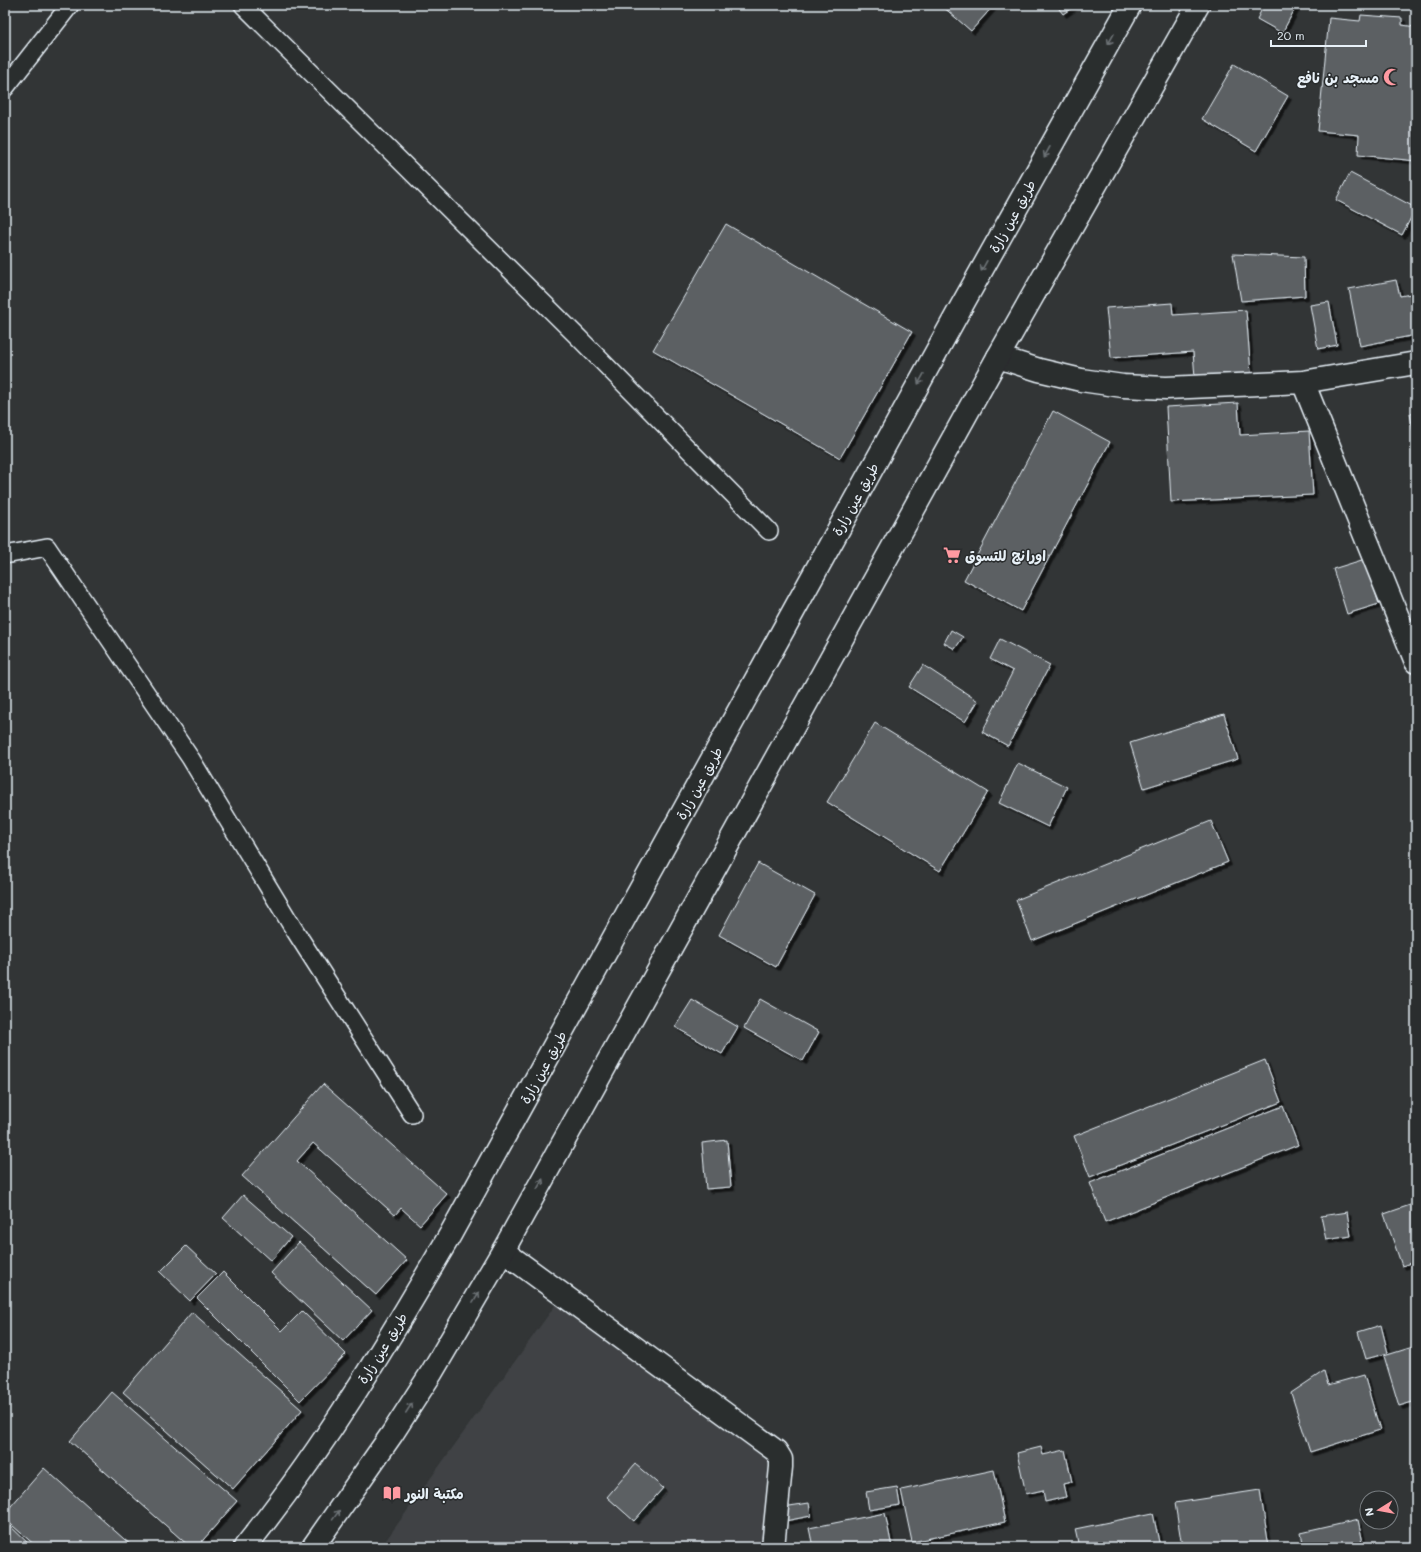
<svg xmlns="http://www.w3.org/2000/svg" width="1421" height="1552" viewBox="0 0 1421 1552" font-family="Mali,'Playpen Sans Arabic',sans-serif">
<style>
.built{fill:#3f4244}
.building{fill:#5c6063;stroke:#e8f1f8;filter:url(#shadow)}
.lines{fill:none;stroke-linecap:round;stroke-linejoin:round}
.lane-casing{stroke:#e8f1f8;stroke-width:20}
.street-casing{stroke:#e8f1f8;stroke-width:25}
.primary-casing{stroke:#e8f1f8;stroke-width:25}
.lane{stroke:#2a2d2e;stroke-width:17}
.street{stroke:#2a2d2e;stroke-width:22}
.primary{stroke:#2a2d2e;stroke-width:22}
.oneway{stroke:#6c7275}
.labels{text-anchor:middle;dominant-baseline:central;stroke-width:3;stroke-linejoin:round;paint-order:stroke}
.poi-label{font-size:14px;font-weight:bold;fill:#e8f1f8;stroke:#2a2d2e;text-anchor:start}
.street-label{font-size:14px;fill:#e8f1f8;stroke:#2a2d2e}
</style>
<defs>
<filter id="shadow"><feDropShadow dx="3.5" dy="3.5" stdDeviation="0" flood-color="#0009"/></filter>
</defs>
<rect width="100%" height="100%" fill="#323536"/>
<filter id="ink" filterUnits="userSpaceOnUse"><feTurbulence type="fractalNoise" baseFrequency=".025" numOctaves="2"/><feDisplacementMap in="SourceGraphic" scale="8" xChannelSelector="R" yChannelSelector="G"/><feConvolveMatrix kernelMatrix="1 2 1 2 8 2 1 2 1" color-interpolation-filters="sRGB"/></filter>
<g filter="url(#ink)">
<!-- built -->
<path class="built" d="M559 1300 773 1462 764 1547H381Z"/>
<!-- building -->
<path class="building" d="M941 5H994L971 31Z
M1056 5H1076L1063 14Z
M1264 5H1297L1282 33 1257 19Z
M1361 15 1402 18V25L1416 27V161L1358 155 1359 135 1318 131 1329 18 1360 21Z
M1234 64 1288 96 1256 151 1202 119Z
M1350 173 1416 208 1402 235 1336 200Z
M726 224 912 332 840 458 653 350Z
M1233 254 1304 257 1305 296 1241 301Z
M1396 280 1400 296 1416 293V335L1360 346 1349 289Z
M1329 302 1337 345 1318 349 1310 305Z
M1172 303 1173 315 1246 310 1251 374 1195 378 1193 352 1111 358 1106 308Z
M1238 403 1240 435 1309 431 1313 495 1171 502 1166 407Z
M1053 411 1110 442 1021 611 964 580Z
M1416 413V444L1410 414Z
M1365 559 1379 604 1347 614 1333 569Z
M951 630 963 637 955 649 944 643Z
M1000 639 1050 665 1008 746 982 732 1013 671 990 659Z
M923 665 978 701 965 722 909 687Z
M1224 714 1238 759 1144 788 1130 743Z
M875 723 988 792 940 871 827 802Z
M1018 763 1067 787 1048 827 999 803Z
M1211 821 1228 862 1032 941 1016 900Z
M758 863 815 895 776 967 719 935Z
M760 999 819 1032 803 1061 744 1028Z
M692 1000 738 1027 722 1054 675 1027Z
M1265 1060 1281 1102 1090 1177 1074 1136Z
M323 1084 447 1194 420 1225 401 1208 395 1215 313 1143 297 1161 407 1260 376 1295 242 1176Z
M1283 1106 1298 1145 1105 1222 1090 1183Z
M727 1140 731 1187 706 1189 702 1143Z
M243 1195 291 1237 271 1261 223 1218Z
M1416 1203V1261L1402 1266 1384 1214Z
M1347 1212 1351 1236 1326 1240 1321 1216Z
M299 1242 372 1310 343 1341 271 1273Z
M186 1246 216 1274 190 1301 160 1272Z
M223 1272 282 1331 302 1311 346 1354 300 1401 197 1298Z
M192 1312 302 1410 233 1489 123 1392Z
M1381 1325 1388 1353 1366 1359 1358 1332Z
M1416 1346V1401L1399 1406 1384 1356Z
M1324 1371 1328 1385 1364 1375 1380 1430 1310 1452 1291 1393Z
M112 1392 237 1501 197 1547H190L70 1441Z
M1041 1447 1043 1455 1065 1450 1072 1482 1063 1484 1066 1497 1045 1502 1043 1490 1026 1494 1017 1453Z
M635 1464 663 1488 634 1521 607 1497Z
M44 1468 133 1547H37L5 1519V1513Z
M994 1470 1005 1522 912 1542 901 1490Z
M897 1487 900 1505 869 1510 866 1492Z
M1260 1490 1269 1547H1182L1175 1503Z
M809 1503 811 1516 785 1521 783 1507Z
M885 1513 892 1547H813L809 1528Z
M1153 1513 1160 1547H1079L1075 1529Z
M1358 1520 1364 1547H1304L1301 1533Z
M5 1521 32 1547H5Z"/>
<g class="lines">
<!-- lane casing -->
<g class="lane-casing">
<path id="lane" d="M243 5 578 337 769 531
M5 88 70 5
M5 555 47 547 191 759 292 926 412 1114"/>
</g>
<!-- street casing -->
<g class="street-casing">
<path id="street" d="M998 357 1039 370 1081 380 1123 386 1166 388 1303 382 1416 363
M1303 382 1416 662
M503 1251 776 1451 781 1459V1467L773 1547"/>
</g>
<!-- primary casing -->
<g class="primary-casing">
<path id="primary" d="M245 1547C323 1450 388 1342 450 1235L961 307 1130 5
M313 1547 392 1434 432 1372 503 1251 998 357 1198 5"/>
</g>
<!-- lane -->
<use href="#lane" class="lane"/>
<!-- street -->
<use href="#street" class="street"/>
<!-- primary -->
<use href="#primary" class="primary"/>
</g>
<!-- one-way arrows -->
<defs><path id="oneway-shaft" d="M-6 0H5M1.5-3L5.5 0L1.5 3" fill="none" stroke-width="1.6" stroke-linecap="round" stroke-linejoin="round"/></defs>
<g class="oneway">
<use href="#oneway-shaft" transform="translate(1111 39) rotate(119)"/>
<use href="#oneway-shaft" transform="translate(1047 152) rotate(119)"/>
<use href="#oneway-shaft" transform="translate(984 266) rotate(119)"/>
<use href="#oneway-shaft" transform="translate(921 379) rotate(119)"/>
<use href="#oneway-shaft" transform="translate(540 1184) rotate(-61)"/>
<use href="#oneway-shaft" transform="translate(476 1297) rotate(-59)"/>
<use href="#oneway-shaft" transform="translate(409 1408) rotate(-57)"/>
<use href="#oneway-shaft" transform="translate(336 1515) rotate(-54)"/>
</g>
</g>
<!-- icons -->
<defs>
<g id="mosque-bare" transform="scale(1.38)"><path d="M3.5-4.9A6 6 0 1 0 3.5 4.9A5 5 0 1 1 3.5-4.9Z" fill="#ff9aa2" stroke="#2a2d2e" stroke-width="2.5" paint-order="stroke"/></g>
<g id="supermarket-bare" transform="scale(1.38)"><path d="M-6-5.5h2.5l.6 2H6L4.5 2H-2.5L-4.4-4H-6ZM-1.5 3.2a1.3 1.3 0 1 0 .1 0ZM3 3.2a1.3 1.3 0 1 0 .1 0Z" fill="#ff9aa2" stroke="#2a2d2e" stroke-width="2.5" paint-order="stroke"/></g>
<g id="library-bare" transform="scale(1.38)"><path d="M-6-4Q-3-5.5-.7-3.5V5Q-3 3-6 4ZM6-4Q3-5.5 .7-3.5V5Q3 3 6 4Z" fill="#ff9aa2" stroke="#2a2d2e" stroke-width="2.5" paint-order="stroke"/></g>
</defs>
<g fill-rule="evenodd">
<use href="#mosque-bare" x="1392" y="77"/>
<use href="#supermarket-bare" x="952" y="555"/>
<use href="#library-bare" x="392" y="1493"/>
</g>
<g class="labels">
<!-- poi labels -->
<g class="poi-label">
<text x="1379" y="77" text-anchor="end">مسجد بن نافع</text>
<text x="965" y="555">اورانج للتسوق</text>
<text x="405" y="1493">مكتبة النور</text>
</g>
<!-- street labels -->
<g class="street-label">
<text transform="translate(1012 216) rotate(-61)">طريق عين زارة</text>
<text transform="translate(855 499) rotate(-61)">طريق عين زارة</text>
<text transform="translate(699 783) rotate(-61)">طريق عين زارة</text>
<text transform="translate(543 1067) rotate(-61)">طريق عين زارة</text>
<text transform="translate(382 1348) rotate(-58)">طريق عين زارة</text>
</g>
</g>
<!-- margin -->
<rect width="1421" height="1552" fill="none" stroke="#2a2d2e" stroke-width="20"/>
<rect x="10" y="10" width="1401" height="1532" fill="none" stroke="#e8f1f8" stroke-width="1.5" filter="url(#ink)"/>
<!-- north arrow -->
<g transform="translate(1379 1510) rotate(259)"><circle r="19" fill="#2a2d2e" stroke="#767b7f"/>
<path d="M0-3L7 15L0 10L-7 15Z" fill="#ff9aa2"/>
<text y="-6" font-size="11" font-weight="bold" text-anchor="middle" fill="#e8f1f8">N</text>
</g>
<!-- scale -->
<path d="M1271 40v6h95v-6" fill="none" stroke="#e8f1f8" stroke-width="2"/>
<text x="1277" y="40" font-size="12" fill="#e8f1f8" stroke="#2a2d2e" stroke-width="3" paint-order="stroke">20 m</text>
</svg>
